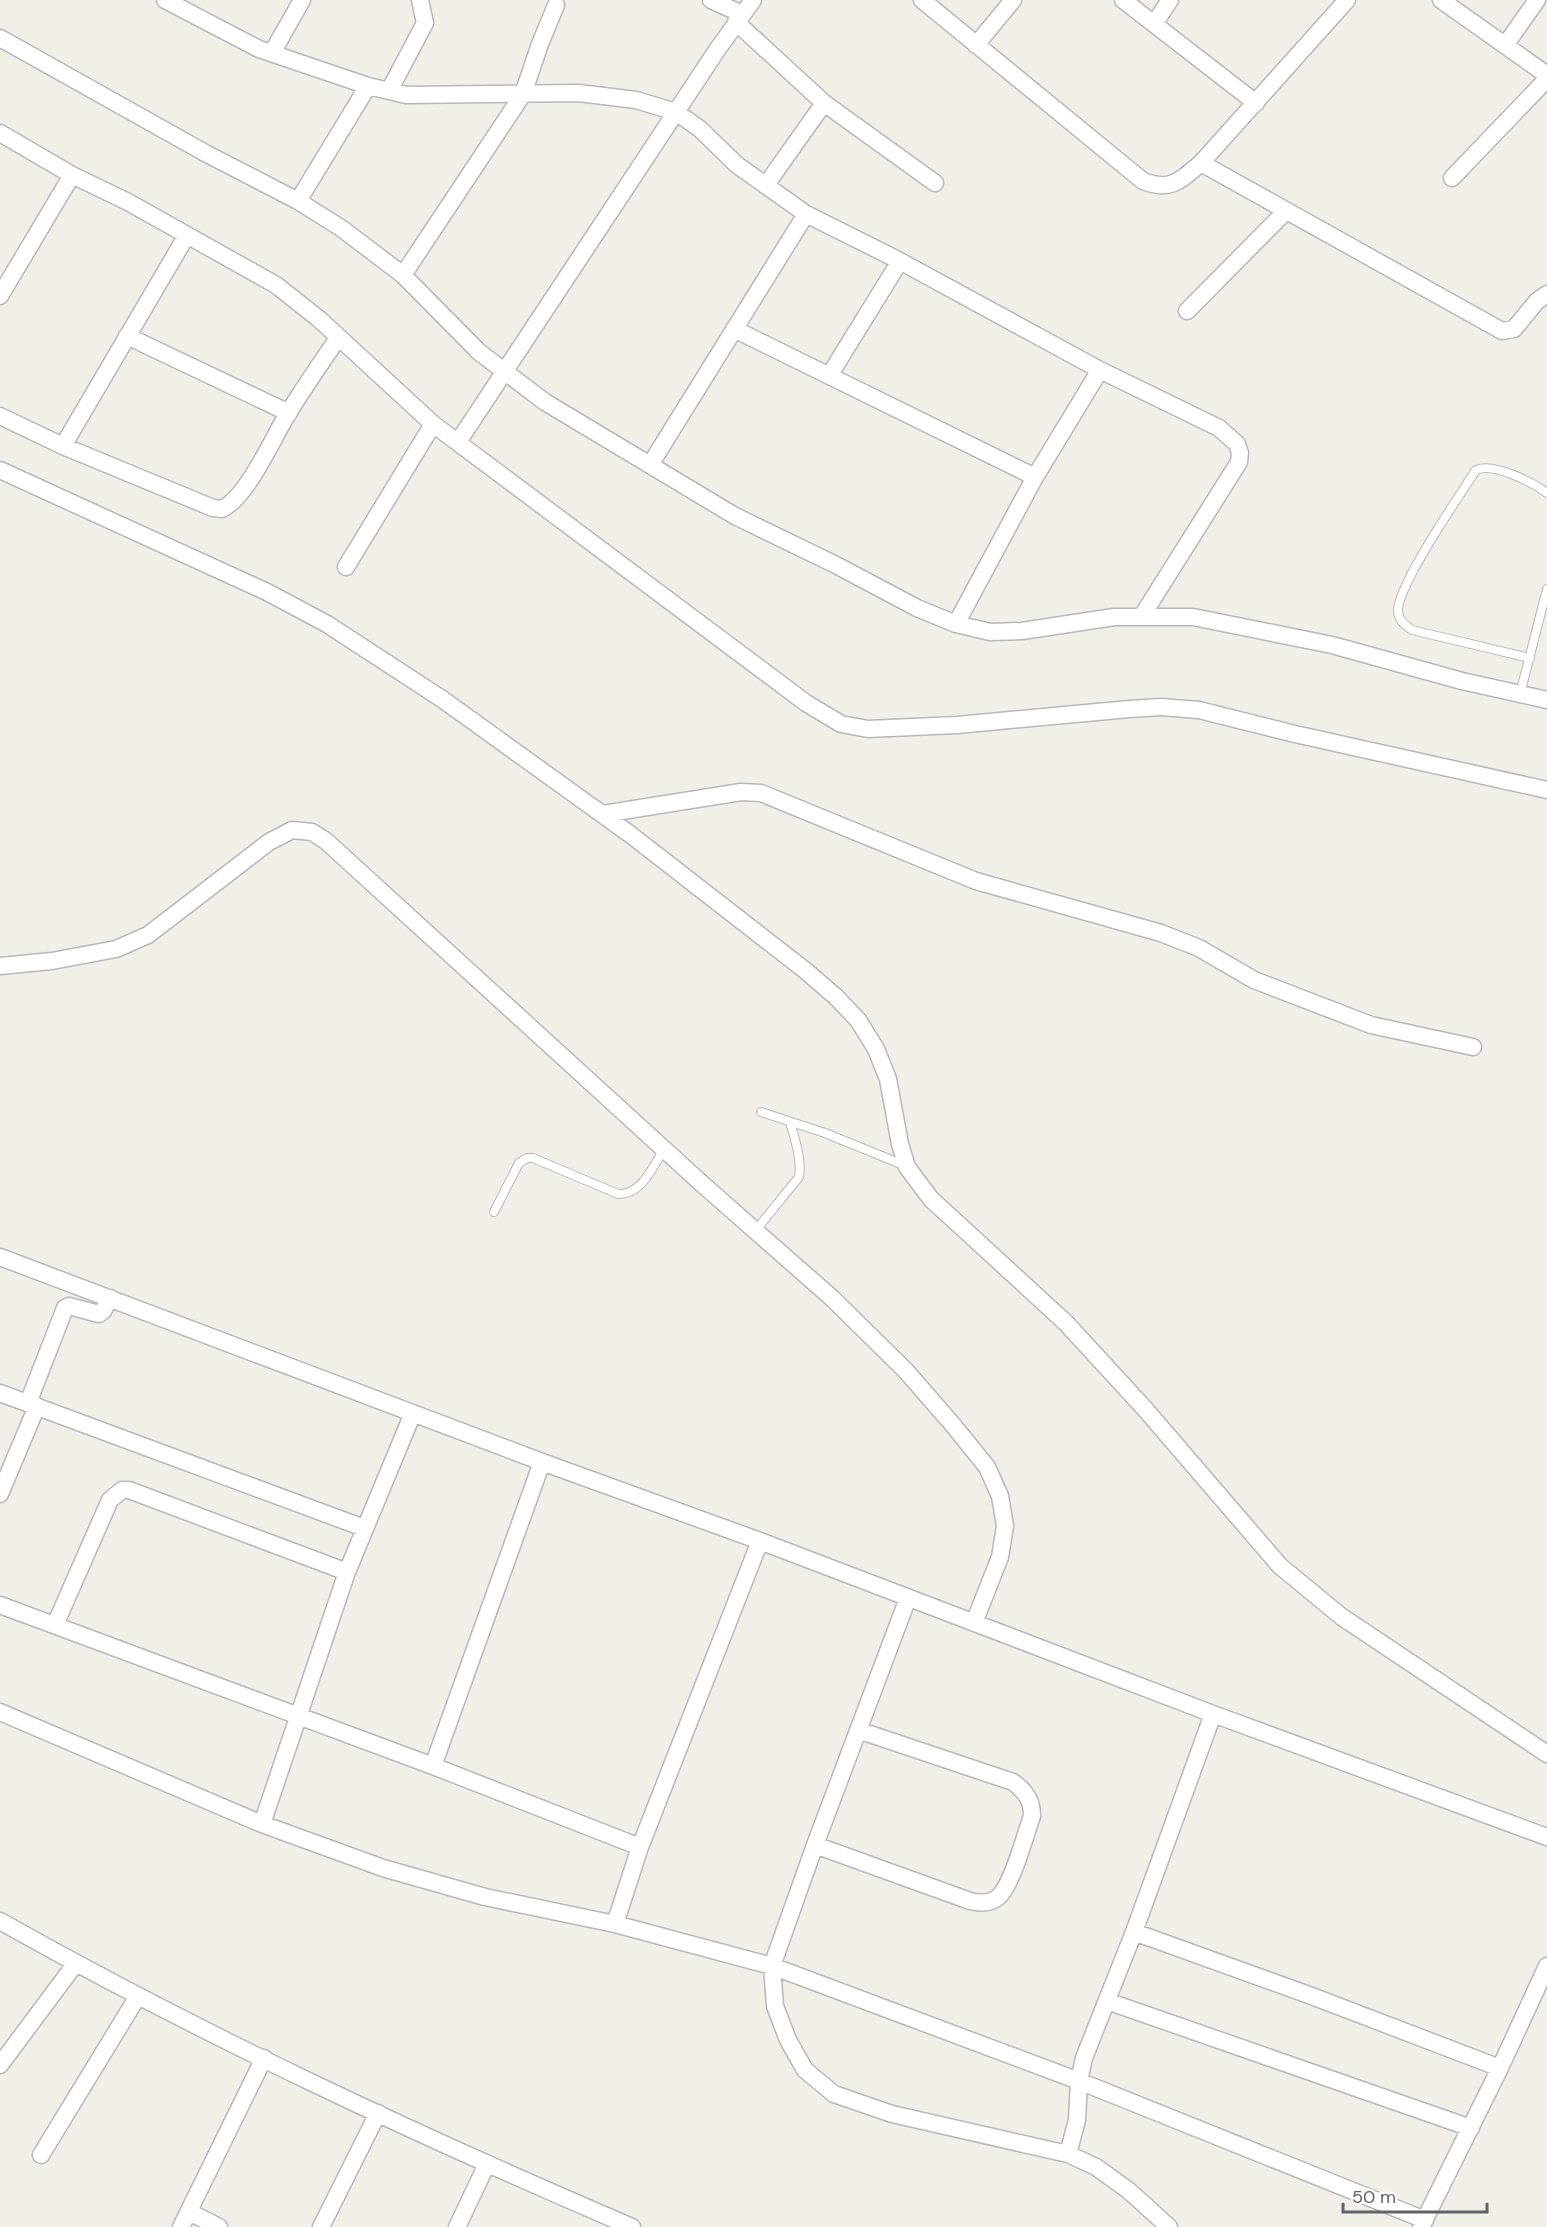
<svg xmlns="http://www.w3.org/2000/svg" width="1547" height="2227" viewBox="0 0 1547 2227" font-family="'DM Sans',sans-serif">
<style>
.lines{fill:none;stroke-linecap:round;stroke-linejoin:round}
.service-casing{stroke:#b5b8bc;stroke-width:10}
.minor-casing{stroke:#b5b8bc;stroke-width:19}
.service{stroke:#fff;stroke-width:8}
.minor{stroke:#fff;stroke-width:16}
</style>
<rect width="100%" height="100%" fill="#f1efe8"/>
<g class="lines">
<!-- service casing -->
<g class="service-casing">
<path id="service" d="M1530 658 1412 630C1405 625 1399 621 1398 612 1396 587 1460 495 1476 470 1493 462 1532 482 1547 493
M1520 694 1547 589
M761 1112 825 1133 906 1166
M494 1212 519 1163 527 1158H533L618 1194C642 1195 653 1166 664 1149
M756 1230 799 1177C802 1159 795 1140 790 1122"/>
</g>
<!-- minor casing -->
<g class="minor-casing">
<path id="minor" d="M165 0 259 49 368 86 406 95 579 93 636 100 676 112 700 129 737 165 806 214 896 259 1100 370 1219 428 1237 444 1240 453 1239 462 1142 616
M711 0 742 14
M922 0 1143 181C1171 192 1181 180 1201 163L1347 0
M1123 0 1256 103
M1441 0 1547 75
M736 22 824 103 935 183
M1154 24 1170 0
M0 38 207 154 298 201 341 228 403 275 479 352 545 402 735 516 836 565 917 608 956 624 990 632 1022 631 1114 617H1193L1332 645 1462 681 1547 700
M1506 44 1537 0
M976 45 1013 0
M272 53 302 0
M389 91 425 23 420 0
M0 133 72 175 128 202 276 285 319 319 433 424 806 703 841 724 868 729 957 725 1129 709 1161 707 1199 710 1295 734 1547 790
M1201 163 1502 331 1514 329 1537 301 1547 294
M1452 178 1547 79
M766 185 824 103
M298 201 368 86
M403 275 523 94 540 44 556 5
M0 296 72 175
M1187 311 1286 211
M734 329 1035 477
M127 336 289 413
M829 376 900 261
M0 416 63 446 213 508 222 509C247 497 272 440 287 415 303 389 321 363 338 338
M458 442 717 50 753 0
M63 446 187 235
M650 465 806 214
M0 470 267 592 327 624 442 699 631 835 806 971 836 997 858 1020 876 1049 888 1079 900 1144 907 1167 931 1199 1066 1323 1145 1409 1280 1566 1342 1617 1547 1754
M346 567 433 424
M956 624 1035 477 1100 370
M603 814 741 792 761 793 976 881 1161 933 1199 948 1254 980 1371 1025 1473 1047
M0 966 52 961 116 949 148 935 269 842 292 830 312 832 326 841 700 1182 833 1299 906 1371 953 1425 987 1467 1000 1496 1005 1526 1000 1557 974 1623
M0 1257 542 1462 760 1541 1213 1714 1547 1837
M0 1393 364 1528
M28 1403 65 1308 69 1306 99 1314 103 1311 110 1298
M0 1494 37 1406
M908 1598 815 1845 772 1966 775 2006 788 2040 805 2070 834 2094 892 2114 1068 2154 1096 2167 1128 2190 1169 2227
M0 1605 433 1766 640 1847
M55 1625 110 1500 122 1490H129L347 1572
M0 1712 262 1824 383 1868 485 1897 615 1924 772 1966 1079 2081 1425 2220
M433 1766 542 1462
M262 1824 347 1572 413 1413
M815 1845 970 1901C979 1903 989 1904 997 1898 1012 1887 1025 1835 1032 1816 1032 1800 1026 1792 1013 1782L858 1730
M0 1921C204 2036 417 2135 632 2227
M615 1924 640 1847 760 1541
M1134 1932 1309 1995 1500 2068
M1107 2001 1471 2128
M0 2065 76 1963
M1068 2154 1077 2120 1079 2081 1084 2058 1134 1932 1213 1714
M41 2155 138 1996
M189 2212 219 2227
M181 2227 264 2058
M321 2227 378 2113
M457 2227 487 2164
M1421 2227 1500 2068 1547 1966"/>
</g>
<!-- service -->
<use href="#service" class="service"/>
<!-- minor -->
<use href="#minor" class="minor"/>
</g>
<!-- scale -->
<path d="M1343 2203v9h144v-9" fill="none" stroke="#5f6368" stroke-width="3"/>
<text x="1352" y="2203" font-size="18" fill="#5f6368" stroke="#ffffff" stroke-width="4.5" paint-order="stroke">50 m</text>
</svg>
